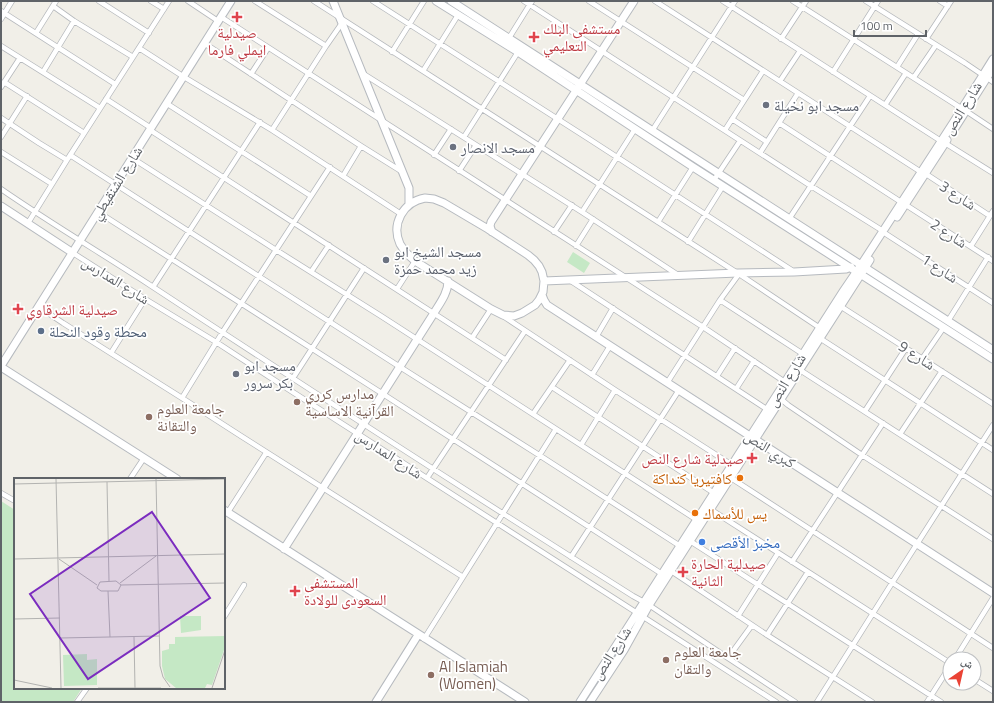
<svg xmlns="http://www.w3.org/2000/svg" width="994" height="703" viewBox="0 0 994 703" font-family="'Titillium Web','Noto Naskh Arabic',sans-serif">
<style>
.green{fill:#c5e8c5}
.lines{fill:none;stroke-linecap:round;stroke-linejoin:round}
.street-casing{stroke:#b5b8bc;stroke-width:6}
.secondary-casing{stroke:#b6babf;stroke-width:9}
.street{stroke:#fff;stroke-width:4.5}
.secondary{stroke:#fff;stroke-width:7}
.health-dot{fill:#e0444e;stroke:#fff;stroke-width:1.5}
.worship-dot{fill:#6b7280;stroke:#fff;stroke-width:1.5}
.service-dot{fill:#5c6f8a;stroke:#fff;stroke-width:1.5}
.education-dot{fill:#8d6e63;stroke:#fff;stroke-width:1.5}
.food-dot{fill:#e8710a;stroke:#fff;stroke-width:1.5}
.shop-dot{fill:#3f7fe0;stroke:#fff;stroke-width:1.5}
.labels{text-anchor:middle;dominant-baseline:central;stroke-width:3.5;stroke-linejoin:round;paint-order:stroke}
.health-label{font-size:15px;fill:#be3a42;stroke:#fff;text-anchor:start}
.worship-label{font-size:15px;fill:#5b616d;stroke:#fff;text-anchor:start}
.street-label{font-size:15px;fill:#5f6368;stroke:#fff}
.service-label{font-size:15px;fill:#4e5e75;stroke:#fff;text-anchor:start}
.education-label{font-size:15px;fill:#785e54;stroke:#fff;text-anchor:start}
.food-label{font-size:15px;fill:#c56008;stroke:#fff;text-anchor:end}
.shop-label{font-size:15px;fill:#366cbe;stroke:#fff;text-anchor:start}
.inset-road{fill:none;stroke:#b3b3b1;stroke-width:1}
.view{fill:#7b2cbf;fill-opacity:0.15;stroke:#7b2cbf;stroke-width:2}
.inset-edge{fill:none;stroke:#5f6368;stroke-width:2}
</style>
<rect width="100%" height="100%" fill="#f1efe8"/>
<!-- green -->
<path class="green" d="M573 252 590 263 584 273 567 262Z
M1 501 15 510V688H82L73 702H1Z"/>
<g class="lines">
<!-- street casing -->
<g class="street-casing">
<path id="street" d="M99 1 149 33
M151 1 164 9
M188 1 218 21
M255 1 326 46
M314 1 739 274 820 328
M373 1 589 139 793 271
M524 1 811 186 883 231
M589 1 744 100
M655 1 921 172
M723 1 941 141
M793 1 961 108
M866 1 965 63 993 82
M940 1 948 6
M53 6 74 21 133 57
M1 11 115 84
M221 17 703 327 785 382
M1 19 12 1
M36 33 56 1
M509 38 532 1
M781 39 806 1
M926 39 951 1
M204 43 361 146 401 171
M1 46 100 108
M139 48 184 77 272 130 401 214
M392 52 424 1
M897 67 918 34
M423 71 458 15
M43 72 74 21
M833 72 878 1
M362 73 582 212 678 275
M251 74 268 48
M914 77 936 45
M780 81 800 51
M4 82 84 133
M1 87 20 58
M106 99 151 128
M166 103 311 196
M885 105 906 73
M966 111 993 129
M1 118 39 143 67 160
M732 119 767 142
M779 123 901 202
M150 130 506 360
M272 130 326 46 342 23
M725 130 763 71
M652 131 735 1
M1 137 27 96
M464 137 518 52
M945 143 993 173
M1 152 52 184
M760 153 798 93
M70 155 400 367 539 455 680 546
M434 155 451 129
M132 158 276 250 381 316 697 520
M459 171 476 145
M926 174 990 216
M343 176 361 146
M714 180 740 141
M1 189C50 223 101 253 150 285 310 390 471 494 633 596L644 602
M906 205 993 261
M98 212 383 394 662 574
M582 212 635 129
M789 219 870 96
M658 222 693 167
M28 223 67 160 169 1
M554 232 572 205
M886 234 993 303
M688 242 723 186
M576 246 593 219
M971 246 993 211
M73 253 145 299 216 342 288 389 776 702
M311 272 329 245
M571 281 768 410
M153 287 260 122
M397 289 415 261
M720 300 803 354
M840 306 993 404
M39 307 63 323 182 398 241 436 463 577
M503 316 615 390 732 465
M948 321 988 257
M596 337 613 308
M818 337 993 450
M472 338 491 309
M111 353 145 299
M922 359 944 327
M800 370 993 494
M592 375 610 346
M717 376 735 348
M293 378 364 268
M667 383 720 300 739 274
M552 387 714 493
M736 389 754 361
M182 398 222 333 330 167
M781 399 788 405 862 455 993 539
M865 411 906 348
M533 414 570 360
M900 434 942 371
M581 445 615 390
M427 478 525 331
M731 478 993 648
M130 479 144 458
M1 493 15 501
M710 509 950 663
M228 512 266 453
M690 541 941 702
M571 557 679 390
M792 562 883 423
M671 571 767 635 872 702
M649 605 728 658 795 702
M738 616 778 553
M224 617 244 585
M767 635 808 572
M424 639 556 429
M728 658 752 625
M955 659 993 598
M974 679 993 691
M77 702 87 688
M817 702 892 583 993 425
M927 702 950 666"/>
</g>
<!-- secondary casing -->
<g class="secondary-casing">
<path id="secondary" d="M333 1 409 188V204
M436 1 518 52 693 167 993 359
M451 1 993 350
M955 128 993 68
M425 198 434 199 444 203 488 229 528 255 534 260 539 266 542 272 544 281 543 292 539 300 535 305 522 313 514 316 503 315 491 309 415 261C409 256 404 251 400 244 391 224 403 202 425 198Z
M1 206 73 253
M897 217 947 140
M492 232 490 226 491 222 634 1
M544 281 738 273 794 272 846 269 851 267
M542 295 544 300 547 305 993 593
M1 366 231 1
M1 367 177 479
M224 510 525 702
M284 549 434 313C440 303 448 293 448 281
M376 702 418 635
M580 702 844 290 861 265 953 123 993 59
M590 702 624 650 649 605 870 260"/>
</g>
<!-- street -->
<use href="#street" class="street"/>
<!-- secondary -->
<use href="#secondary" class="secondary"/>
</g>
<!-- markers -->
<g class="health-dot">
<path d="M235 11h4v4h4v4h-4v4h-4v-4h-4v-4h4z"/>
<path d="M532 31h4v4h4v4h-4v4h-4v-4h-4v-4h4z"/>
<path d="M16 303h4v4h4v4h-4v4h-4v-4h-4v-4h4z"/>
<path d="M750 452h4v4h4v4h-4v4h-4v-4h-4v-4h4z"/>
<path d="M681 566h4v4h4v4h-4v4h-4v-4h-4v-4h4z"/>
<path d="M293 585h4v4h4v4h-4v4h-4v-4h-4v-4h4z"/>
</g>
<g class="worship-dot">
<circle cx="766" cy="105" r="4"/>
<circle cx="453" cy="147" r="4"/>
<circle cx="386" cy="260" r="4"/>
<circle cx="236" cy="374" r="4"/>
</g>
<circle class="service-dot" cx="41" cy="331" r="4"/>
<g class="education-dot">
<circle cx="297" cy="402" r="4"/>
<circle cx="149" cy="417" r="4"/>
<circle cx="666" cy="660" r="4"/>
<circle cx="431" cy="675" r="4"/>
</g>
<g class="food-dot">
<circle cx="740" cy="478" r="4"/>
<circle cx="695" cy="513" r="4"/>
</g>
<circle class="shop-dot" cx="702" cy="542" r="4"/>
<g class="labels">
<!-- health labels -->
<g class="health-label">
<text x="543" y="28">مستشفى البلك<tspan x="543" dy="17">التعليمي</tspan></text>
<text x="237" y="32" text-anchor="middle">صيدلية<tspan x="237" dy="17">ايملي فارما</tspan></text>
<text x="26" y="309">صيدلية الشرقاوي</text>
<text x="744" y="458" text-anchor="end">صيدلية شارع النص</text>
<text x="691" y="563">صيدلية الحارة<tspan x="691" dy="17">الثانية</tspan></text>
<text x="304" y="582">المستشفى<tspan x="304" dy="17">السعودى للولادة</tspan></text>
</g>
<!-- worship labels -->
<g class="worship-label">
<text x="774" y="105">مسجد ابو نخيلة</text>
<text x="461" y="147">مسجد الانصار</text>
<text x="394" y="251">مسجد الشيخ ابو<tspan x="394" dy="17">زيد محمد حمزة</tspan></text>
<text x="244" y="365">مسجد ابو<tspan x="244" dy="17">بكر سرور</tspan></text>
</g>
<!-- street labels -->
<g class="street-label">
<text transform="translate(962 108) rotate(-58)">شارع النص</text>
<text transform="translate(116 183) rotate(-58)">شارع الشنقيطي</text>
<text transform="translate(958 195) rotate(33)">شارع 3</text>
<text transform="translate(949 233) rotate(33)">شارع 2</text>
<text transform="translate(940 268) rotate(33)">شارع 1</text>
<text transform="translate(116 280) rotate(32)">شارع المدارس</text>
<text transform="translate(917 355) rotate(33)">شارع 9</text>
<text transform="translate(786 380) rotate(-58)">شارع النص</text>
<text transform="translate(770 449) rotate(32)">كبري النص</text>
<text transform="translate(389 454) rotate(33)">شارع المدارس</text>
<text transform="translate(611 653) rotate(-57)">شارع النص</text>
</g>
<!-- service labels -->
<g class="service-label">
<text x="49" y="331">محطة وقود النحلة</text>
</g>
<!-- education labels -->
<g class="education-label">
<text x="305" y="393">مدارس كرري<tspan x="305" dy="17">القرآنية الاساسية</tspan></text>
<text x="157" y="408">جامعة العلوم<tspan x="157" dy="17">والتقانة</tspan></text>
<text x="674" y="651">جامعة العلوم<tspan x="674" dy="17">والتقان</tspan></text>
<text x="439" y="666">Al Islamiah<tspan x="439" dy="17">(Women)</tspan></text>
</g>
<!-- food labels -->
<g class="food-label">
<text x="732" y="478">كافتيريا كنداكة</text>
<text x="703" y="513" text-anchor="start">يس للأسماك</text>
</g>
<!-- shop labels -->
<g class="shop-label">
<text x="710" y="542">مخبز الأقصى</text>
</g>
</g>
<!-- overview -->
<g transform="translate(14 478)">
<rect width="211" height="211" fill="#f1efe8"/>
<path d="M166 138H187V152L167 155ZM211 158V169L198 207 193 206 191 210H162L151 201 148 188V173L155 171V166H161V159ZM73 176V182L83 181V207L50 208 49 177Z" fill="#c5e8c5"/>
<path class="inset-road" d="M42 1 47 210M142 1 146 188 149 199 156 209M93 4 95 103M0 6 211 1M0 81 211 76M45 81 83 107M102 103 107 107 104 113H87L83 110 86 104ZM106 105 142 78M107 107 211 105M94 113 96 159M0 141 46 140M120 159 121 210M46 160 145 158M0 202 38 210M84 210H147M198 210 211 172"/>
<path class="view" d="M138 34 196 120 74 201 16 116Z"/>
<rect width="211" height="211" class="inset-edge"/>
</g>
<!-- border -->
<rect width="994" height="703" fill="none" stroke="#5f6368" stroke-width="4"/>
<!-- north arrow -->
<g transform="translate(962 671) rotate(34)"><circle r="19" fill="#ffffff" stroke="#bfc1c3"/>
<path d="M0-3L7 15L0 10L-7 15Z" fill="#ea4335"/>
<text y="-6" font-size="11" font-weight="bold" text-anchor="middle" fill="#5f6368">ش</text>
</g>
<!-- scale -->
<path d="M854 30v6h72v-6" fill="none" stroke="#5f6368" stroke-width="2"/>
<text x="860" y="30" font-size="12" fill="#5f6368" stroke="#ffffff" stroke-width="3" paint-order="stroke">100 m</text>
</svg>
